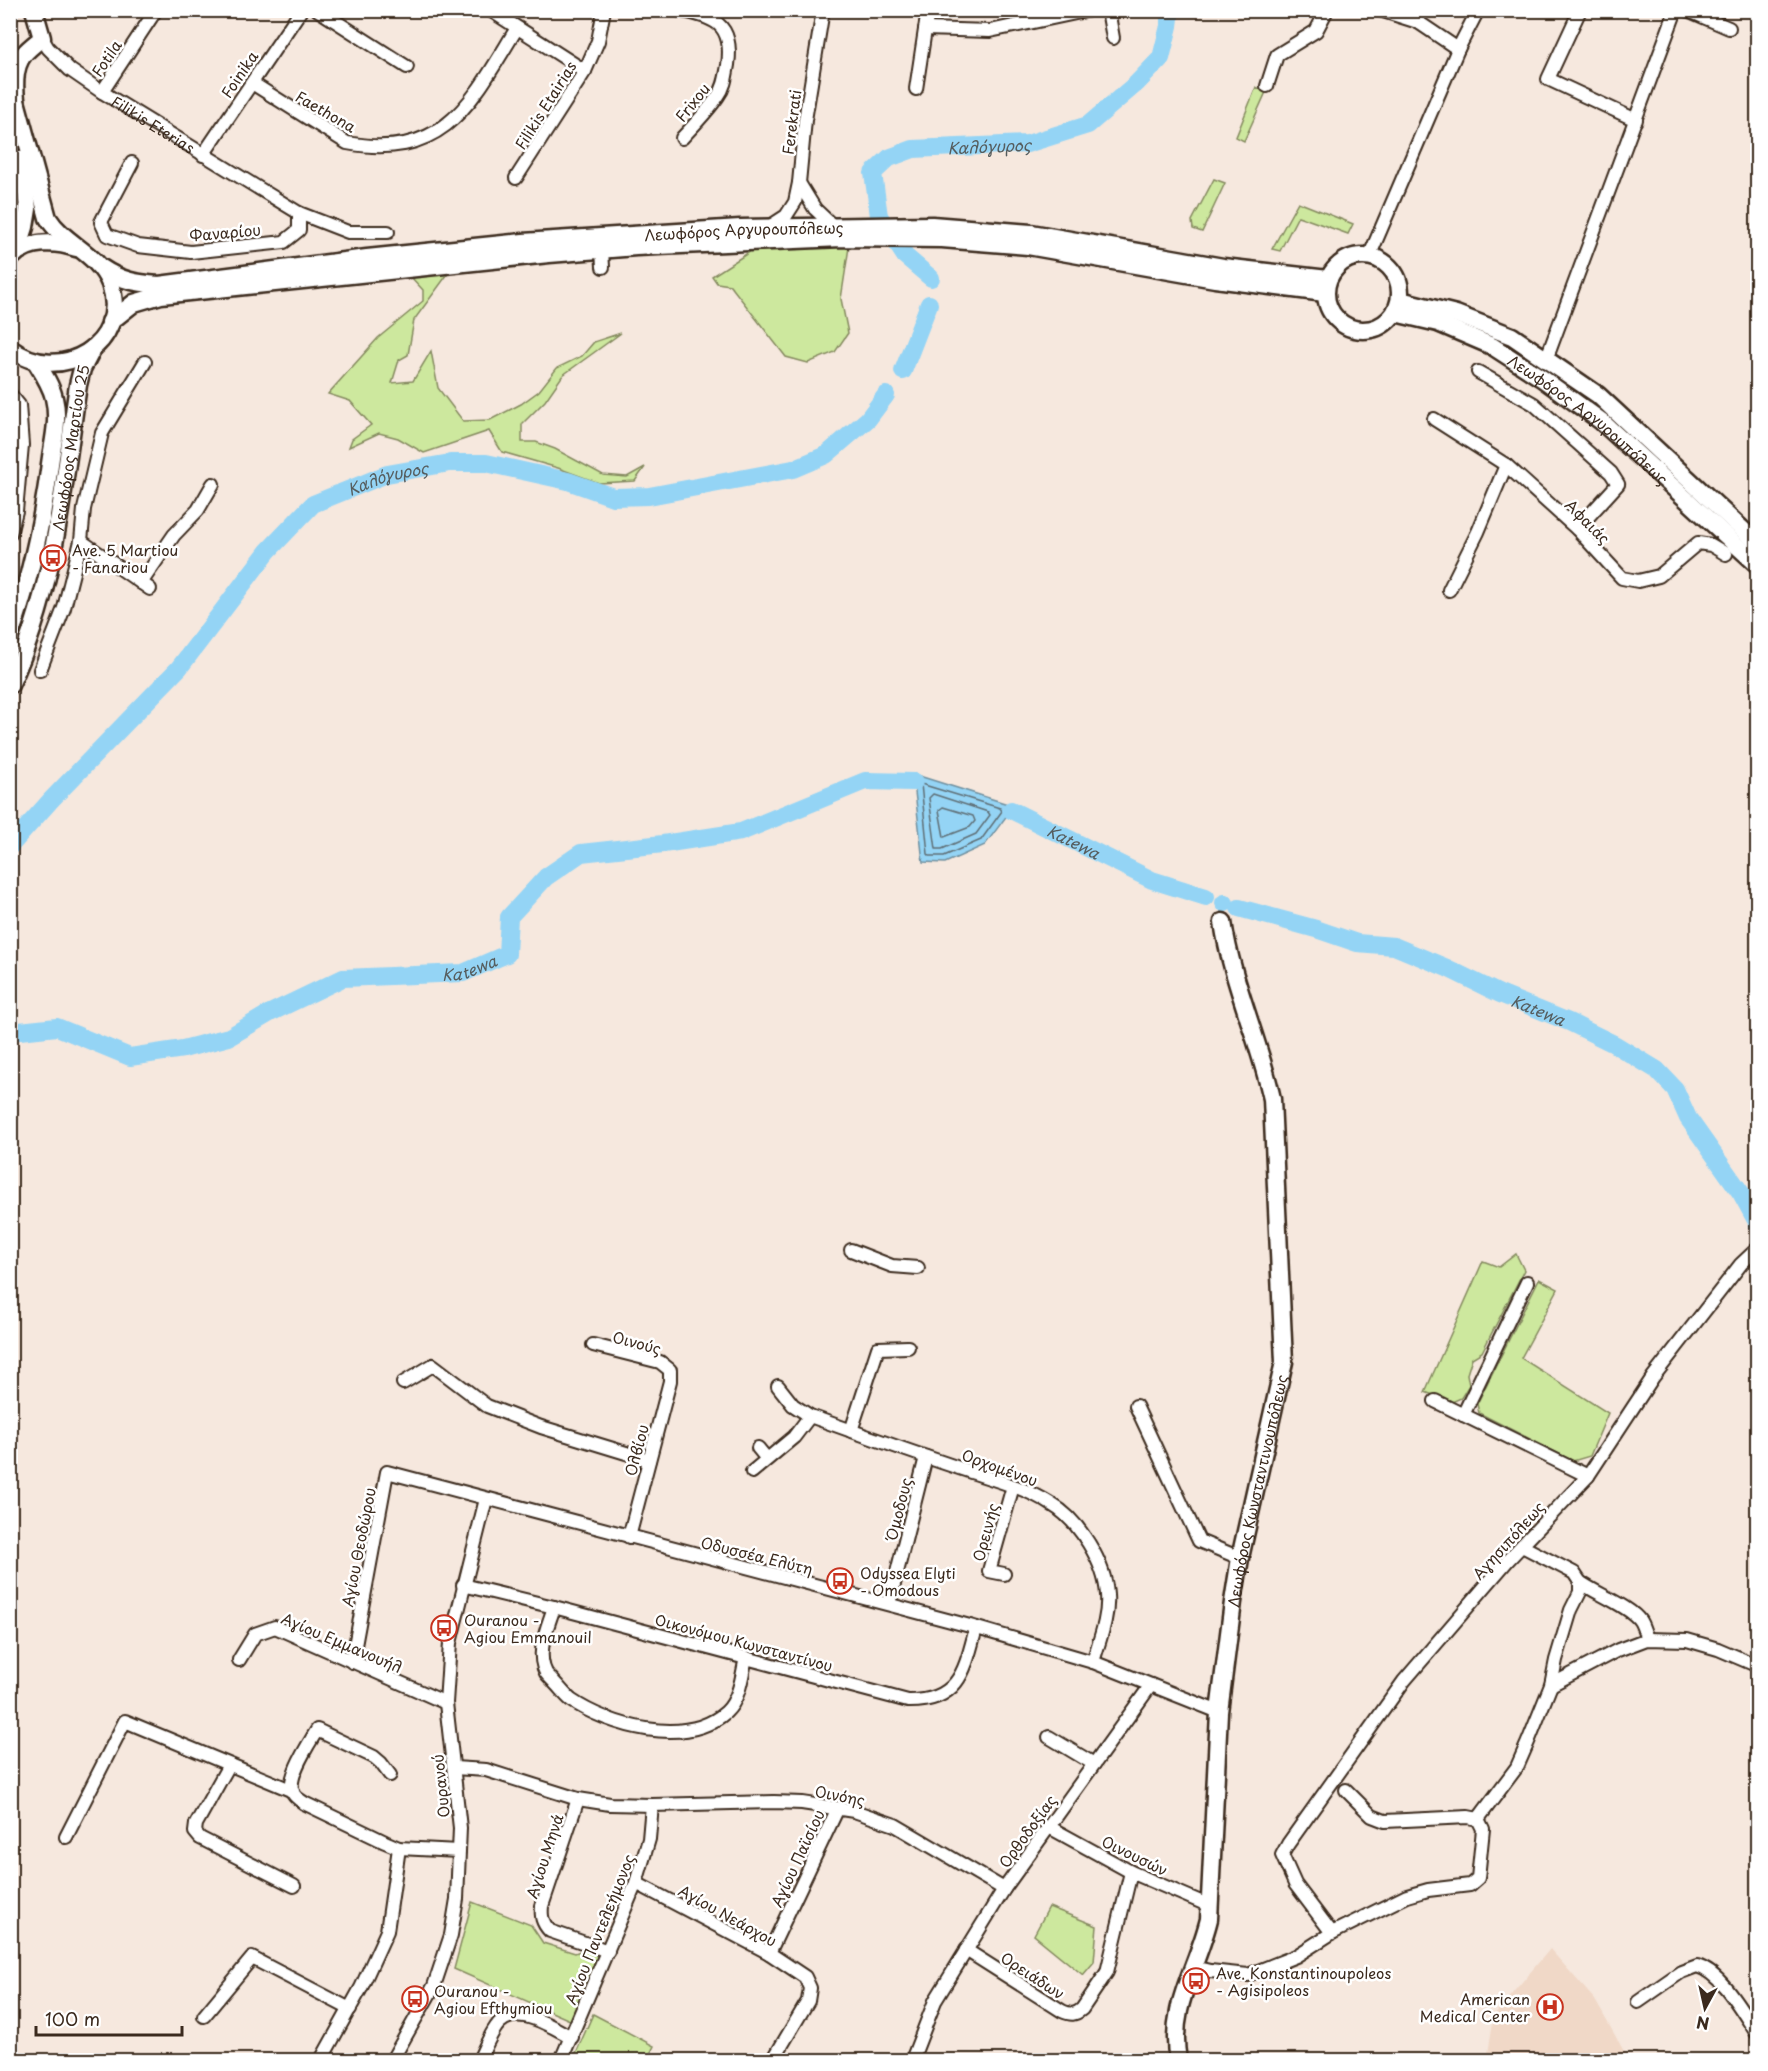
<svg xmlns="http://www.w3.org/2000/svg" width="1768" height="2071" viewBox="0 0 1768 2071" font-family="'Playpen Sans',sans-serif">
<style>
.built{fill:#f0d8c7}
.green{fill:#cde89e;stroke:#84895e;stroke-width:1.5}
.water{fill:#94d4f5;stroke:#70909f;stroke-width:1.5}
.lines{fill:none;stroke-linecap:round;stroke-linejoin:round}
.shore{stroke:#5f6e74;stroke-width:1.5}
.river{stroke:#94d4f5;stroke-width:18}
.street-casing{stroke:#3b2a1e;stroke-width:16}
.secondary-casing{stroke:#3b2a1e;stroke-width:21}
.street{stroke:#fff;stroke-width:12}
.secondary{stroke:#fff;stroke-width:16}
.labels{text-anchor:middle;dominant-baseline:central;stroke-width:5;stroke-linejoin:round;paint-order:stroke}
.street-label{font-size:15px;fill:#3b2a1e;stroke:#fff}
.poi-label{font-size:15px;fill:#3b2a1e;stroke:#fff;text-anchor:start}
.water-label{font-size:16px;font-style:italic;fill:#565d5e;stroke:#fff}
</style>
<rect width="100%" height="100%" fill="#f6e8de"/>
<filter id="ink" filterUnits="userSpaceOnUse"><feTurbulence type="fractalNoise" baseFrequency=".0167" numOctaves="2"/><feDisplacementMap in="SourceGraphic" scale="12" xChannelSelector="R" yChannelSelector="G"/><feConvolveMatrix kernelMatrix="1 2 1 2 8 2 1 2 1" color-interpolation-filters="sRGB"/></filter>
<g filter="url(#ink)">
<!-- built -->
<path class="built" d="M1550 1949 1595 2000 1629 2060H1487L1494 2015Z"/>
<!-- green -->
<path class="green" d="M1256 87 1266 92 1244 141 1236 137Z
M1214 179 1225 183 1202 232 1193 229 1192 221Z
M1298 202 1353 224 1348 234 1298 216 1280 251 1272 249Z
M795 245 849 247 841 299 848 333 835 352 808 363 786 357 730 285 717 283 712 276 751 251V248Z
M450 271 414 320 408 355 399 360 392 383 413 381 431 351 438 388 463 421 490 420 521 404 539 391 557 368 582 356 594 342 621 333 563 375 545 401 522 424V442H536L555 449 603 475 627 477 645 467 635 481 599 483 558 468 502 452 489 431 424 453 398 438 379 433 349 447 352 439 371 425 350 401 328 394 378 338 423 301V290L411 277Z
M1516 1254 1524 1270 1482 1352 1472 1358 1467 1374 1469 1385 1461 1398 1452 1402 1425 1392 1483 1261 1499 1267Z
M1539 1279 1558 1289 1521 1358 1608 1413 1590 1456 1573 1461 1479 1413 1477 1404Z
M472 1902 531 1925 543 1943 575 1953 588 1948 601 1960 572 2021 454 1969Z
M1049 1907 1097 1926 1094 1962 1083 1975 1034 1935Z
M593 2014 654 2046 647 2060H573Z"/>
<!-- water -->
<path class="water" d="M913 774 1014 806 985 845 945 863 923 862Z"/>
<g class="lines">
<!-- shore -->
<path class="shore" d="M921 784 1000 808 1002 811 981 840 944 856H930L928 854Z
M933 794 988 812 990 815 976 834 942 849H936L929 798Z
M943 807 973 816 975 821 970 827 944 837 939 810Z"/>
<!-- river -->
<g class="river">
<path id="s1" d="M931 278 905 256 879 216 873 173 889 158 913 149 1027 144 1088 125 1137 83 1161 58 1169 26 1171 10"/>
<path d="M903 371 929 304"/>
<path id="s2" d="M1011 810 1152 880 1206 897"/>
<path id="s3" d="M10 846 51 800 179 668 268 551 313 504 387 474 450 463H486L568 481 613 497 649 496 793 469 826 455 868 419 886 395"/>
<path d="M1224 903H1225"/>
<path id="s4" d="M1239 908 1316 929 1357 943 1394 946 1447 968 1500 994 1569 1022 1614 1044 1657 1070 1675 1089 1688 1118 1741 1193 1758 1224"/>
<path id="s5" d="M10 1032 57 1027 130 1057 183 1049 229 1037 270 1013 343 978 463 973 507 954 509 917 546 877 581 853 663 844 741 832 865 781 914 782"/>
</g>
<!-- street casing -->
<g class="street-casing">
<g id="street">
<path d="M318 10 407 67"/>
<path d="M490 10 585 71"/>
<path d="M677 10C713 16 734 23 728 65 726 76 725 87 718 96 708 111 694 125 682 138"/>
<path d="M1108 10 1113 38"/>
<path d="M1380 10 1418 22"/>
<path d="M1413 10V13L1418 22 1458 49"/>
<path d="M1580 10 1548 79 1636 120"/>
<path d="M1687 10 1729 28"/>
<path d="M925 29 990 31 1090 10"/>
<path id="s6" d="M42 38 48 48 70 70 102 92 299 213 348 232H388"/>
<path d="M252 83 347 143C446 161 472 101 517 28"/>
<path d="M1267 86 1277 55 1316 31 1327 10"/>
<path d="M916 89 928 10"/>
<path d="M102 92 156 10"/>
<path d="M203 155 301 10"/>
<path d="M132 163 101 222 107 235 138 246 191 252 284 242 299 230V213"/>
<path d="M516 178 585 71 598 41 604 10"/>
<path d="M799 183 815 209 832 225"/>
<path d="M769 227 786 216 795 202 799 183 805 120 823 10"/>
<path d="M602 250 603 267"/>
<path d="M1369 257 1458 49 1478 10"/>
<path d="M1546 360 1676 10"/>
<path d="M1478 372 1534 404 1611 473 1618 484 1577 529"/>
<path d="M10 394 19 405 22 445 16 511 10 534"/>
<path d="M1434 419 1506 465 1577 529 1622 578 1638 581 1659 576 1698 543 1711 545 1726 554"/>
<path d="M81 541 150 589"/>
<path d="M141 583 174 535 198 510 213 484"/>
<path d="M1449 590 1478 532 1506 465"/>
<path d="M40 670 64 608 81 541 84 509 102 433 145 362"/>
<path d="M851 1250 892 1266 918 1268"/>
<path d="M593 1345 660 1362 670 1370V1381L629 1537"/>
<path d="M403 1383 433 1365 487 1406 541 1427 649 1460"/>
<path d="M778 1386 793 1405 810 1416C860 1434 911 1452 962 1469 991 1479 1025 1487 1051 1504 1079 1520 1105 1563 1107 1595 1109 1617 1099 1641 1093 1662"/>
<path d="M1435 1401 1588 1476"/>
<path d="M1136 1406 1199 1541 1240 1558"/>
<path d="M1463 1415 1527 1282"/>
<path d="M851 1431 878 1348 908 1347"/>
<path d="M758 1448 767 1459"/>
<path d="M752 1472 794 1437 810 1416"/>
<path d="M1004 1574 989 1571 1013 1486"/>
<path d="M1580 1582C1595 1593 1631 1607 1640 1621 1643 1626 1645 1633 1647 1639"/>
<path d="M463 1585 554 1607 908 1701C960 1702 965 1669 976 1628"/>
<path d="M889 1604 926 1457"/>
<path d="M554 1607C548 1627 535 1652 546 1673 548 1676 553 1680 555 1683 560 1688 565 1695 571 1700 609 1726 686 1748 726 1712 740 1699 742 1675 746 1657"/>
<path d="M239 1660 255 1634 275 1627 446 1703"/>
<path d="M352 1662 387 1472 970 1626 1093 1662 1219 1712"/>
<path d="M1551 1685 1618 1650 1647 1639 1687 1640 1718 1649 1758 1666"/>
<path d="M1049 1737 1094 1764"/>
<path d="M229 1765 196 1824 195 1832 200 1838 294 1886"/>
<path d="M454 1768 486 1770 578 1799 610 1804 652 1805 774 1802 802 1803 854 1811 895 1825 1004 1889"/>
<path d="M390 1775 381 1763 374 1757 317 1730C309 1744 286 1777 293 1793 296 1798 300 1800 304 1803L385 1842 399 1848 459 1851"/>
<path d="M578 1799 542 1906C541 1916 542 1923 550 1931L608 1951"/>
<path d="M1478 1819 1517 1767 1528 1742 1551 1685 1556 1660 1571 1610 1580 1592V1582L1574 1573 1522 1546"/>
<path d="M1049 1827 1131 1872 1210 1906"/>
<path d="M66 1837 125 1721 293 1791"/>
<path d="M636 1883 769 1953 805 1977 810 1988 808 2001 773 2060"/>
<path d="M1332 1933 1295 1884 1282 1855 1288 1844 1404 1681 1508 1560 1588 1476 1653 1377 1741 1264 1758 1248"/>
<path d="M966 1950 1062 2011C1071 2015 1075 2015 1082 2009L1107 1972 1131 1872"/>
<path d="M769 1953 838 1808"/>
<path d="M1193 1967 1210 1971 1248 1975 1296 1956 1332 1933 1407 1896 1428 1890 1470 1885 1478 1878 1483 1829 1478 1819 1468 1817 1385 1821 1372 1816 1346 1790"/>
<path d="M1638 2002 1681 1972 1697 1966C1722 1973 1743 2013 1758 2035"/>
<path d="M204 2016 252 1958 350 2009"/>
<path d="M321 2060 361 1988 387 1931 399 1848"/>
<path d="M392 2060 434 1986 451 1935 457 1899 460 1828 446 1703 450 1643 486 1499"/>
<path d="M479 2060C484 2050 489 2037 496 2027 514 2000 551 2027 572 2037"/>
<path d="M561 2060 636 1883 649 1839 652 1805"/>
<path d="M912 2060 935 2001 1004 1889 1151 1685"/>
</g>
</g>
<!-- secondary casing -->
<g class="secondary-casing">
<g id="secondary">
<path d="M17 109C15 92 12 68 24 54 29 48 36 43 42 38L34 10"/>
<path d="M17 252 25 227 28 209 22 159"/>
<circle cx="1363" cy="293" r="37"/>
<path d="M13 256C29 240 56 241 76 248"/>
<path id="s7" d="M102 268C121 281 137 283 159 285L367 258 523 242 740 228 932 225 1031 233 1223 267 1328 279"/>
<path d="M1400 300 1456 314 1512 336 1598 395 1758 544"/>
<path id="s8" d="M1395 313 1438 323 1492 346 1543 379 1601 421 1758 565"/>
<path d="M110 322 134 303 161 295 549 254 636 247 842 238 942 239 1028 246 1215 279 1325 293"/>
<path d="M10 348C60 387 131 343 110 284 99 254 64 244 48 218L16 101"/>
<path d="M10 635C31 578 43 518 51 457 54 438 59 418 54 398 51 385 43 373 36 362"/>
<path id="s9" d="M10 685C55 591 63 487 78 385L82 369 93 348"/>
<path id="s10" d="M1178 2060C1168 2007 1197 1969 1209 1919L1219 1712 1233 1602 1240 1558 1284 1362 1272 1099C1259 1039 1232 983 1223 922"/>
</g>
</g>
<!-- street -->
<use href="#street" class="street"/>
<!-- secondary -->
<use href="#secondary" class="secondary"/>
</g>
</g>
<!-- icons -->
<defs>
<g id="bus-ring" transform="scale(1.35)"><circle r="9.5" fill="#fff" stroke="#c8321e" stroke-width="1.5"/><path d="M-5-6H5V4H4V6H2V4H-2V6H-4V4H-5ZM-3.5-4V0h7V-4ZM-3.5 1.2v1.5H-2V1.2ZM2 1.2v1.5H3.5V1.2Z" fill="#c8321e"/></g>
<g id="hospital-ring" transform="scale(1.35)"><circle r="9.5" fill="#fff" stroke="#c8321e" stroke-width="1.5"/><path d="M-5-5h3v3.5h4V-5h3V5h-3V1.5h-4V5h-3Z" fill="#c8321e"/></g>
</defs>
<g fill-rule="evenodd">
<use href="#bus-ring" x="53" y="558"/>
<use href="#bus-ring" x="840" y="1581"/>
<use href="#bus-ring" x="444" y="1628"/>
<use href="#bus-ring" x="1196" y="1981"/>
<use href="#bus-ring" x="415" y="1999"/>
<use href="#hospital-ring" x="1550" y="2007"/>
</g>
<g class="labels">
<!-- street labels -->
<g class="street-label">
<text transform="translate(106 58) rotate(-56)">Fotila</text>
<text transform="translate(239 74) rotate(-56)">Foinika</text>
<text transform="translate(692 102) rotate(-51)">Frixou</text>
<text transform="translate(545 105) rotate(-58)">Filikis Etairias</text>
<text transform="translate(326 111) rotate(30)">Faethona</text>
<text transform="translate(791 122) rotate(-83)">Ferekrati</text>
<text stroke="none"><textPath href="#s6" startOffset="142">Filikis Eterias</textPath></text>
<text stroke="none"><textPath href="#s7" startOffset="648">Λεωφόρος Αργυρουπόλεως</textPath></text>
<text transform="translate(225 232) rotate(-5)">Φαναρίου</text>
<text stroke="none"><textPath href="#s8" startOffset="224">Λεωφόρος Αργυρουπόλεως</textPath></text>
<text stroke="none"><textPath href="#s9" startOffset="246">Λεωφόρος Μαρτίου 25</textPath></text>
<text transform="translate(1588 521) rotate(45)">Αφαιάς</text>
<text transform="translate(637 1342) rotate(15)">Οινούς</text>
<text transform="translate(636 1450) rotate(-75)">Ολβίου</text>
<text transform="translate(1000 1467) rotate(20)">Ορχομένου</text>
<text stroke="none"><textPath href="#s10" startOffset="578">Λεωφόρος Κωνσταντινουπόλεως</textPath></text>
<text transform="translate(898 1509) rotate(-76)">Όμοδους</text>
<text transform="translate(985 1532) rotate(-75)">Ορεινής</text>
<text transform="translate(1508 1540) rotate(-48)">Αγησιπόλεως</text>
<text transform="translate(358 1547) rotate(-79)">Αγίου Θεοδώρου</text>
<text transform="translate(757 1555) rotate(14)">Οδυσσέα Ελύτη</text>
<text transform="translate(342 1642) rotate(23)">Αγίου Εμμανουήλ</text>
<text transform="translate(744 1642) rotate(15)">Οικονόμου Κωνσταντίνου</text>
<text transform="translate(440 1786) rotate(-96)">Ουρανού</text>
<text transform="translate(840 1795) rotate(11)">Οινόης</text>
<text transform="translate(1027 1831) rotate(-54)">Ορθοδοξίας</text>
<text transform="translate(1135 1855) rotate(26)">Οινουσών</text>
<text transform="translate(544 1856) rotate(-72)">Αγίου Μηνά</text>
<text transform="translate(797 1858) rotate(-65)">Αγίου Παϊσίου</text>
<text transform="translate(728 1915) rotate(29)">Αγίου Νεάρχου</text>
<text transform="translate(599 1929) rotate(-68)">Αγίου Παντελεήμονος</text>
<text transform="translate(1033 1975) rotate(33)">Ορειάδων</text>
</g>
<!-- poi labels -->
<g class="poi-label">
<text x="72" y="549">Ave. 5 Martiou<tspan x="72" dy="17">- Fanariou</tspan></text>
<text x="860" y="1572">Odyssea Elyti<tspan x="860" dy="17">- Omodous</tspan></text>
<text x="464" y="1619">Ouranou -<tspan x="464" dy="17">Agiou Emmanouil</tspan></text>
<text x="1216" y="1972">Ave. Konstantinoupoleos<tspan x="1216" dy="17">- Agisipoleos</tspan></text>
<text x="434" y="1990">Ouranou -<tspan x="434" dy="17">Agiou Efthymiou</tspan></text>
<text x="1530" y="1998" text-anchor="end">American<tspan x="1530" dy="17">Medical Center</tspan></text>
</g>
<!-- water labels -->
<g class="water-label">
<text stroke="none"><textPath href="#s1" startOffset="249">Καλόγυρος</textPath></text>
<text stroke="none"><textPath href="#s3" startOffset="537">Καλόγυρος</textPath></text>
<text stroke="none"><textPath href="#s2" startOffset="70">Katewa</textPath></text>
<text stroke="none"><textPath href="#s5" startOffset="483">Katewa</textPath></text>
<text stroke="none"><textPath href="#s4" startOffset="318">Katewa</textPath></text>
</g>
</g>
<!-- margin -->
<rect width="1768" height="2071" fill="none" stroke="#fff" stroke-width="36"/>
<rect x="18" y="18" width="1732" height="2035" fill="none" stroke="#3b2a1e" stroke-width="2" filter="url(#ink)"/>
<!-- north arrow -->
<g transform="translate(1705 2008) rotate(188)" stroke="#ffffff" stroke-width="4.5" paint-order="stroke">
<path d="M0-4.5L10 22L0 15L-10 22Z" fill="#3b2a1e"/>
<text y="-9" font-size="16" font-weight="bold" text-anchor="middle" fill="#3b2a1e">N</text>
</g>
<!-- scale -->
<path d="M36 2026v9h146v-9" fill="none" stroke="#3b2a1e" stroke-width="3"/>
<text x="45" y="2026" font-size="18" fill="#3b2a1e" stroke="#ffffff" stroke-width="4.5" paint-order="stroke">100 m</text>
</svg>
